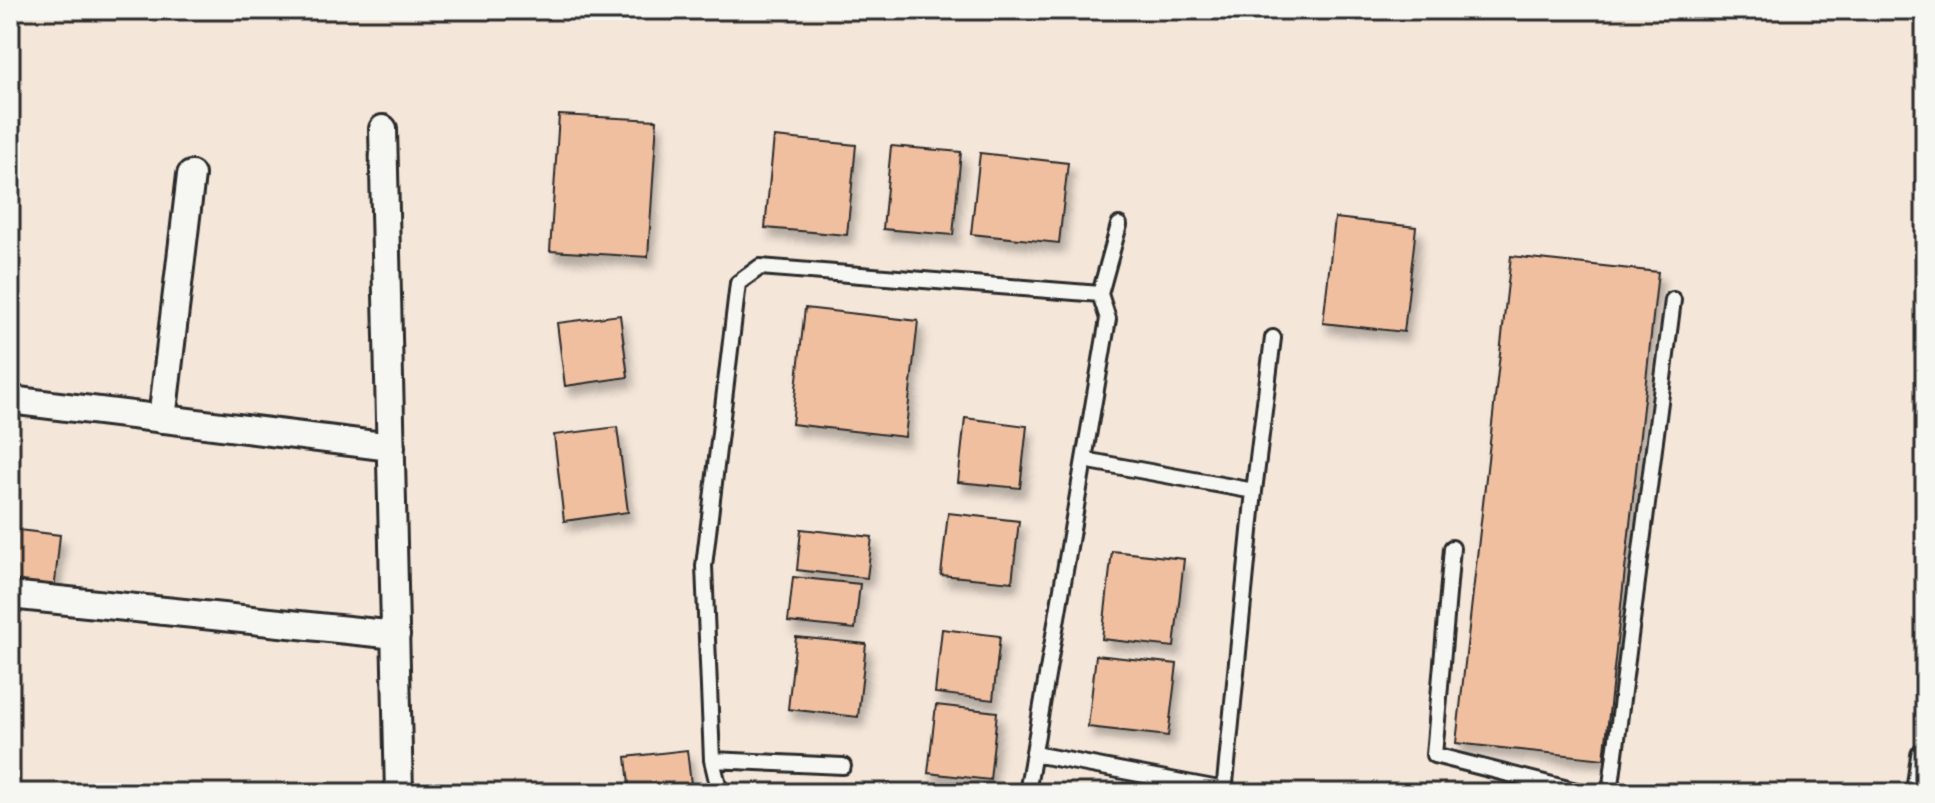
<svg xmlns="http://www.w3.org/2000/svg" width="1935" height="803" viewBox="0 0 1935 803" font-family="Mali,sans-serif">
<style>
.building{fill:#f0bfa0;stroke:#2b2b2b;stroke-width:2;filter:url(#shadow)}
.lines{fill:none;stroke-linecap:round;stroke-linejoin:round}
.lane-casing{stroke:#2b2b2b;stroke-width:20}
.street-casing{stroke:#2b2b2b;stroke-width:32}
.lane{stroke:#f6f6f2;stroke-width:14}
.street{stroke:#f6f6f2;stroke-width:26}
</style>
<defs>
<filter id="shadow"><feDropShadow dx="5" dy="9" stdDeviation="4" flood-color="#0004"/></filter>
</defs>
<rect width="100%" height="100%" fill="#f4e6d9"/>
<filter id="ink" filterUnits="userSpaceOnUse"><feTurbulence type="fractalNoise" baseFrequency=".0125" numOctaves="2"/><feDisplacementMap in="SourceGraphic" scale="16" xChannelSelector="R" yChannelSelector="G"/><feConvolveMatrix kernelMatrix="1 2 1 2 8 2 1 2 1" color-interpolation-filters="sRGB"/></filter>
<g filter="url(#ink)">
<!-- building -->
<path class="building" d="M559 115 657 120 648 257 550 251Z
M774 137 856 145 847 235 765 228Z
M891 146 961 152 953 235 883 229Z
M980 153 1068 163 1059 243 971 234Z
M1335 218 1416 227 1404 332 1323 323Z
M1511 256 1658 272 1604 759 1456 743Z
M805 308 918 321 905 437 792 424Z
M620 315 628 377 565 386 557 323Z
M965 418 1027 426 1020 488 958 482Z
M617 427 628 512 564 521 554 435Z
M948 513 1019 521 1012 582 941 575Z
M10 529 60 535 54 592 10 587Z
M801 529 872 537 867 578 797 570Z
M1112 551 1184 559 1174 647 1102 639Z
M793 577 860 584 855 629 788 622Z
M942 629 1000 636 993 700 935 693Z
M796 637 866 644 858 717 788 709Z
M1096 655 1177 664 1168 736 1088 727Z
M936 705 997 712 990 780 928 773Z
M687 750 692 793H630L626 757Z
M1123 783 1199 791V793H1122Z"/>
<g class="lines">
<!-- lane casing -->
<g class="lane-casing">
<path id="lane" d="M1084 460 1254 491
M1452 548 1434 755 1584 793
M1034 754 1224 790
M712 760 843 766
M720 793 712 760 704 566 738 283 760 267 1100 294
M1027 793 1108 319 1100 294 1119 225
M1224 793 1254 491 1273 338
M1610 793 1673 300"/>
</g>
<!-- street casing -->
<g class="street-casing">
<path id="street" d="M383 129 399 793
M10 400 391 447
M162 419 191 175
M10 595 396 635
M1920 793 1925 756"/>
</g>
<!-- lane -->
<use href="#lane" class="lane"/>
<!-- street -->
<use href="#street" class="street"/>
</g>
</g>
<!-- margin -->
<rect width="1935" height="803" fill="none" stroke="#f6f6f2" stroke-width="40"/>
<rect x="20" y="20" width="1895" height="763" fill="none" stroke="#2b2b2b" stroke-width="3" filter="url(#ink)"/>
</svg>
